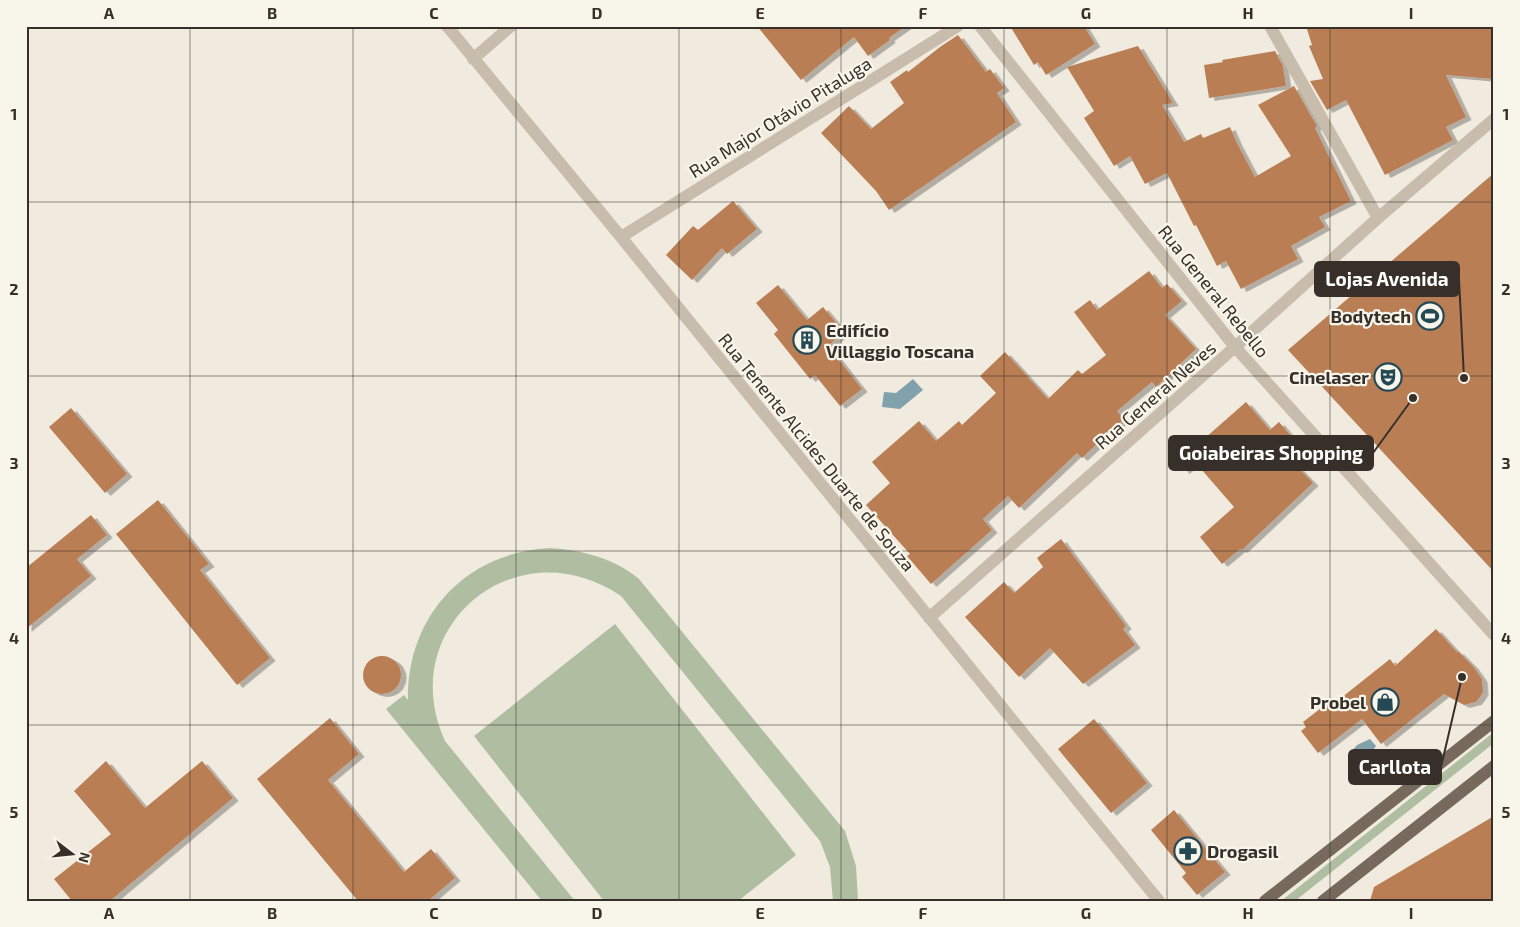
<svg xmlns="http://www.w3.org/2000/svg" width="1520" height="927" viewBox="0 0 1520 927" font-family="'Exo 2',sans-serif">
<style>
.green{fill:#afbea1}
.water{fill:#81a2ab}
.building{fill:#ba7e54;filter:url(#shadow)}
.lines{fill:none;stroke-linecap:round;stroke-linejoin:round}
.street{stroke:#c8bdac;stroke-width:12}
.primary{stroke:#776a5d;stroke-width:12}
.grid{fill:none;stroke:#37302a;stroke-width:1;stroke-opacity:0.55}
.labels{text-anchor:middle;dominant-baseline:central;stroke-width:4.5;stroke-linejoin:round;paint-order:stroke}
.street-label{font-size:18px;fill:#37302a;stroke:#f8f5eb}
.poi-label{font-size:18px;font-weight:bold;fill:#37302a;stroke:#f8f5eb;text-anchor:end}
.leader{fill:none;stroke:#37302a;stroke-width:2}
.callout-dot{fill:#37302a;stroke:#f8f5eb;stroke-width:2}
.callout{fill:#37302a;stroke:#37302a;stroke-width:2}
.callout-label{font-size:19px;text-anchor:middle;font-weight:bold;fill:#fff}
.neatline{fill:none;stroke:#37302a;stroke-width:2}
.grid-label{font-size:16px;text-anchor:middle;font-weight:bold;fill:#37302a}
</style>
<defs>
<filter id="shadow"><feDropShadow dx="5.5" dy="3" stdDeviation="0" flood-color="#0004"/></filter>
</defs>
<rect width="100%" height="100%" fill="#f1ebdf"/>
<!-- green -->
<path class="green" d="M549 548C582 550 614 558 639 579L845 831 856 866 858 901H833L830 867 820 841 621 596C517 525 393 627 445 741L575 901H542L386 709 404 695 408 700C407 616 465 553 549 548Z
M615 624 796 855 738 901H604L474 736Z
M1494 732V743L1295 901H1281Z"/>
<!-- water -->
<path class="water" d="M913 379 923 390 900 409 882 407 884 392 896 393Z
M1370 739 1376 746 1368 758 1354 764 1348 756 1357 745Z"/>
<!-- building -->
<path class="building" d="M757 26H906L889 38 890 40 868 56 854 37 801 80Z
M1010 26H1084L1095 44 1046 75 1038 62 1034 65Z
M1306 26H1494L1493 79 1446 75 1466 117 1446 127 1453 140 1385 175 1346 100 1327 110 1310 81 1323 79 1309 46 1312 45Z
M958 35 986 72 990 69 1004 88 997 93 1016 122 889 210 876 191 821 133 849 106 871 129 904 103 890 82 907 70 908 72 940 47Z
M1138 46 1173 103 1162 105 1184 142 1201 134 1203 138 1230 127 1237 143 1255 177 1291 156 1258 105 1294 86 1317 126 1315 128 1351 201 1319 217 1325 227 1291 246 1298 259 1241 289 1226 261 1217 266 1196 225 1194 226 1167 173 1145 184 1130 156 1114 166 1084 118 1094 111 1067 67Z
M1275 51 1283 66 1286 86 1209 98 1204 65 1223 62 1222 60Z
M1494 173V572L1288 350Z
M733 201 757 229 727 254 722 248 692 280 666 255 693 226 698 230Z
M1149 271 1162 288 1167 284 1182 301 1165 315 1196 349 1156 387 1152 382 1117 411 1124 419 1082 458 1077 453 1019 508 1008 496 983 519 992 530 931 584 907 556 910 554 866 505 890 483 872 462 919 421 936 441 959 421 962 425 996 393 980 376 1005 352 1048 399 1078 370 1082 374 1106 355 1074 312 1090 300 1097 310Z
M778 285 807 320 823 307 844 332 828 346 862 389 840 406 815 375 810 379 774 334 778 330 756 303Z
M1246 402 1270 430 1279 422 1296 442 1284 453 1313 483 1242 550 1240 549 1222 564 1200 537 1234 507 1195 462 1184 471 1174 458 1203 435 1205 438Z
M71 408 127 474 105 493 49 427Z
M158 500 209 564 200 570 270 658 237 685 116 534Z
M91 515 107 535 77 559 91 576 26 629V568Z
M1061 539 1126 626 1123 629 1135 645 1083 684 1050 648 1019 677 965 617 1004 582 1014 593 1043 567 1037 558Z
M1436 629 1457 652 1458 651 1473 666 1482 679 1483 692 1480 697 1476 702 1464 705 1444 694 1381 744 1362 719 1318 753 1301 731 1306 727 1303 722 1334 698 1336 702 1390 659 1395 666Z
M363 675a19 19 0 1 1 38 0a19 19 0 1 1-38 0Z
M330 718 359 754 328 780 404 872 431 849 455 878 428 901H358L257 779Z
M1094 719 1147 783 1111 813 1058 749Z
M106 761 145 808 202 761 233 798 110 901H72L54 879 111 834 74 791Z
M1174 810 1225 872 1197 895 1182 877 1186 873 1151 830Z
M1494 816V901H1370L1374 887Z"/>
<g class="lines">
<!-- street -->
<path class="street" d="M447 26 621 237 1159 901
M980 26 1235 347 1494 635
M1270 26 1378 218
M473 59 511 26
M621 237 958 26
M929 618 1235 347 1378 218 1494 119"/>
<!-- primary -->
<path class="primary" d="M1265 901 1494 721
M1323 901 1494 766"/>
</g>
<!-- grid -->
<path class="grid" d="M190 26V901M353 26V901M516 26V901M679 26V901M841 26V901M1004 26V901M1167 26V901M1330 26V901M26 202H1494M26 376H1494M26 551H1494M26 725H1494"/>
<!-- icons -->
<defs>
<g id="stadium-ring" transform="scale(1.4375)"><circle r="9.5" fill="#f8f5eb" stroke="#244954" stroke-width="1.5"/><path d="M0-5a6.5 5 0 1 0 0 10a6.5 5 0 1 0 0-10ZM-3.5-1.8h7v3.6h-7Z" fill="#244954"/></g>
<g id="building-ring" transform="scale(1.4375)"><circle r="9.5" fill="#f8f5eb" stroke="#244954" stroke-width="1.5"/><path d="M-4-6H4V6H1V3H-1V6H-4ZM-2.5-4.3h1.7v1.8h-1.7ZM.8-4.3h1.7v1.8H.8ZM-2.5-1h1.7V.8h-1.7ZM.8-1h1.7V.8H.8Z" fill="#244954"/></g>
<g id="theatre-ring" transform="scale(1.4375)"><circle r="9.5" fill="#f8f5eb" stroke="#244954" stroke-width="1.5"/><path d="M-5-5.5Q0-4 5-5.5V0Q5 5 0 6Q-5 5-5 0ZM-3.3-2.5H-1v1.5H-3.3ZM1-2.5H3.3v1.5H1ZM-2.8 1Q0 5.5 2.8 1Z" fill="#244954"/></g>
<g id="shop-ring" transform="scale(1.4375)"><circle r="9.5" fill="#f8f5eb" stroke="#244954" stroke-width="1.5"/><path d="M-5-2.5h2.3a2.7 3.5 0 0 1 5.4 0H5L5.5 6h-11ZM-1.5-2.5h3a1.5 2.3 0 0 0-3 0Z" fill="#244954"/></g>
<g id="pharmacy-ring" transform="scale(1.4375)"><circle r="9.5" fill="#f8f5eb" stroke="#244954" stroke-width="1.5"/><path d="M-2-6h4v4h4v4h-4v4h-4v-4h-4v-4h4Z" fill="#244954"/></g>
</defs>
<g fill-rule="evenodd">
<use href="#stadium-ring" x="1430" y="316"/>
<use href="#building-ring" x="807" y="340"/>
<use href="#theatre-ring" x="1388" y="377"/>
<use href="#shop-ring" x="1385" y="702"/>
<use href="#pharmacy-ring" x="1188" y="851"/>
</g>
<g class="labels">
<!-- street labels -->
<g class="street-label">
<text transform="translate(780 117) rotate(-32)">Rua Major Otávio Pitaluga</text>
<text transform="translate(1214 291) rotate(51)">Rua General Rebello</text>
<text transform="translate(1155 395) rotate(-41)">Rua General Neves</text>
<text transform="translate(817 452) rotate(51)">Rua Tenente Alcides Duarte de Souza</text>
</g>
<!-- poi labels -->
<g class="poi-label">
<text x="1411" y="316">Bodytech</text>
<text x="826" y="330" text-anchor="start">Edifício<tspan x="826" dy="21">Villaggio Toscana</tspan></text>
<text x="1369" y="377">Cinelaser</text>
<text x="1366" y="702">Probel</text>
<text x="1207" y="851" text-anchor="start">Drogasil</text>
</g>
</g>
<!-- callouts -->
<path class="leader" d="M1464 378L1459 279M1413 398L1373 453M1462 677L1441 767"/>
<g class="callout-dot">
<circle cx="1464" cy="378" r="5"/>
<circle cx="1413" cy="398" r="5"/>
<circle cx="1462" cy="677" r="5"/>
</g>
<g class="callout">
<rect x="1315" y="262" width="144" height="34" rx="5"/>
<rect x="1169" y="436" width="204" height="34" rx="5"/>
<rect x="1349" y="750" width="92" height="34" rx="5"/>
</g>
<g class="callout-label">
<text x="1387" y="286">Lojas Avenida</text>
<text x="1271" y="460">Goiabeiras Shopping</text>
<text x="1395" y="774">Carllota</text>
</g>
<!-- border -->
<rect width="1520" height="927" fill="none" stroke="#f8f5eb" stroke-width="55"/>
<!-- north arrow -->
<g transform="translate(72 854) rotate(106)" stroke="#f8f5eb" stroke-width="4" paint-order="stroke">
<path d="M0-4L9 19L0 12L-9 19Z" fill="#37302a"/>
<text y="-8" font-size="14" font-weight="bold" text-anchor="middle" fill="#37302a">N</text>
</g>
<rect x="28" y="28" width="1464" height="872" class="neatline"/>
<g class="grid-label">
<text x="109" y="19">A</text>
<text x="272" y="19">B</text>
<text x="434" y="19">C</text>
<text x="597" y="19">D</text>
<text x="760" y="19">E</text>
<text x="923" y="19">F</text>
<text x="1086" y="19">G</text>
<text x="1248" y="19">H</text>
<text x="1411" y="19">I</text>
<text x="14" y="120">1</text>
<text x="1506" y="120">1</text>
<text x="14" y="295">2</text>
<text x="1506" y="295">2</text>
<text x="14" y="469">3</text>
<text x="1506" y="469">3</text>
<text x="14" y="644">4</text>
<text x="1506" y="644">4</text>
<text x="14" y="818">5</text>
<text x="1506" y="818">5</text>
<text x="109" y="919">A</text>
<text x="272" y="919">B</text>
<text x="434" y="919">C</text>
<text x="597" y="919">D</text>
<text x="760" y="919">E</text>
<text x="923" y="919">F</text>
<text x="1086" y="919">G</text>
<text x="1248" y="919">H</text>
<text x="1411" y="919">I</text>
</g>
</svg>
